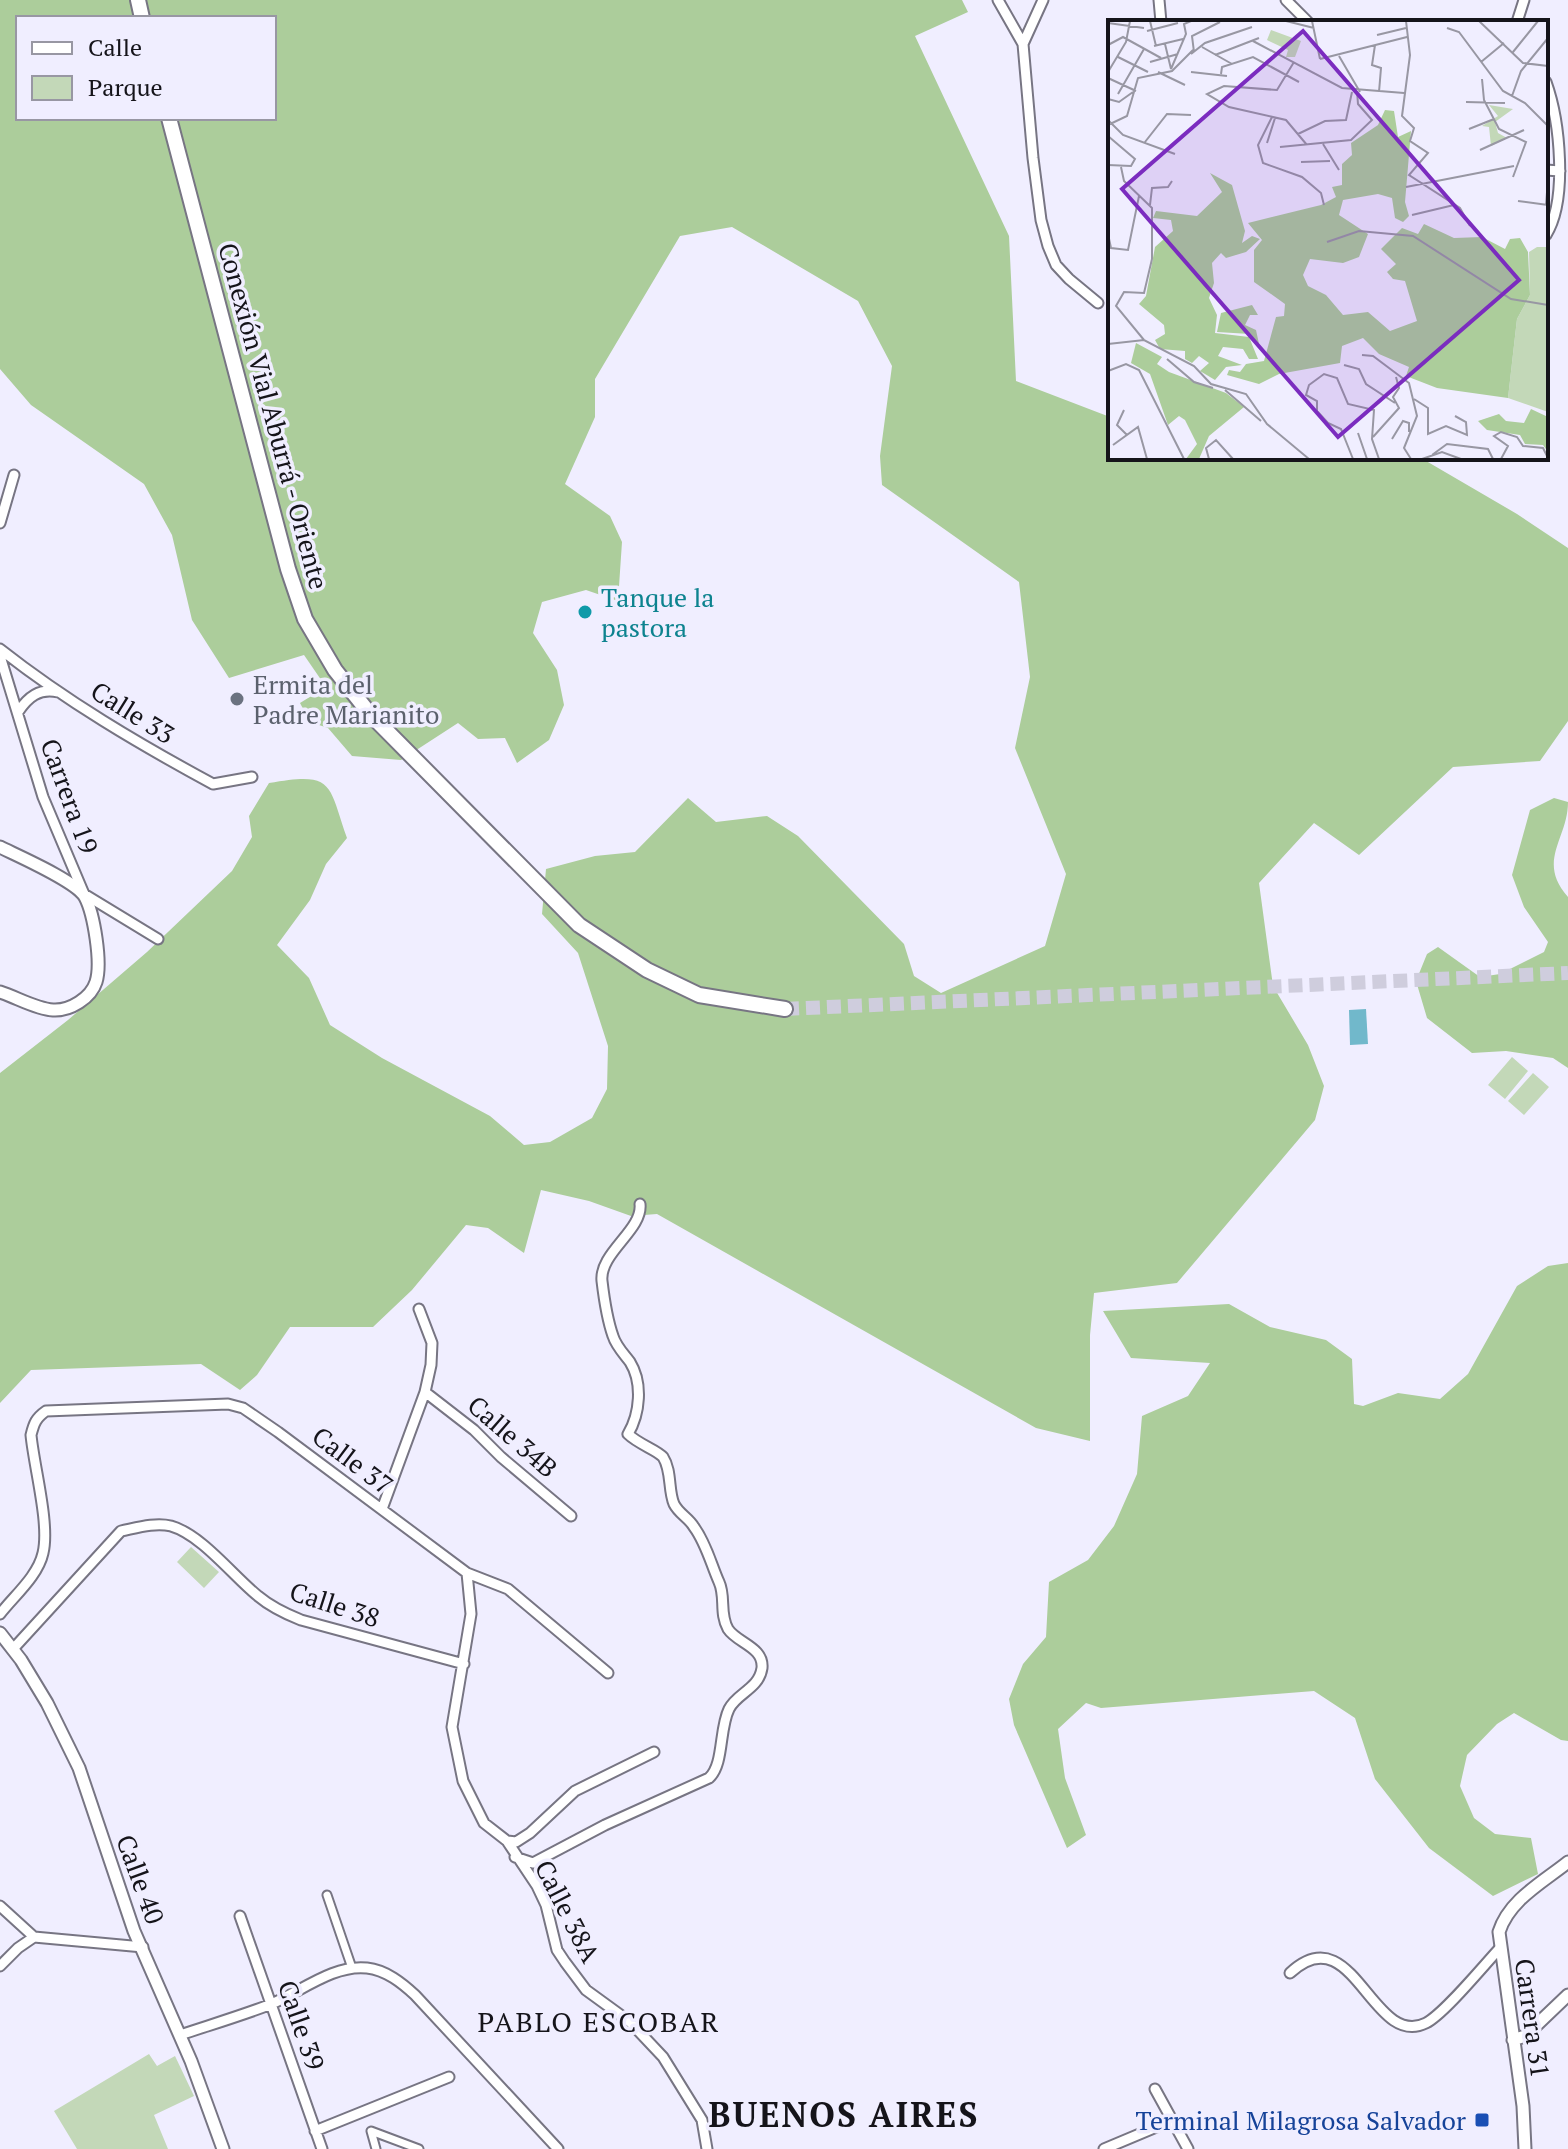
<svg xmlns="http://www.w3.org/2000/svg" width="1568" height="2149" viewBox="0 0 1568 2149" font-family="'PT Serif',serif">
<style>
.green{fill:#c3d8b8}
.forest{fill:#accd9b;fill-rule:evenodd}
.water{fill:#71b8cb}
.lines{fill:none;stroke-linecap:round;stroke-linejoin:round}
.primary-tunnel{stroke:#cfcddd;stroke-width:14;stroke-dasharray:14 7;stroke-linecap:butt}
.pedestrian-casing{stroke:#777583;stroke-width:11}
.minor-casing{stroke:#777583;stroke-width:13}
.tertiary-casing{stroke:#777583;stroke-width:15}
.primary-casing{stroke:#777583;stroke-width:18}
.pedestrian{stroke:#fff;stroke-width:7}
.minor{stroke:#fff;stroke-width:9}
.tertiary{stroke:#fff;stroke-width:11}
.primary{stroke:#fff;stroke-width:14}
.culture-dot{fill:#0f9aa8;stroke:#f0eeff;stroke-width:3}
.worship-dot{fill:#6b7280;stroke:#f0eeff;stroke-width:3}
.transit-dot{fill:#1a4fb4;stroke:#f0eeff;stroke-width:3}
.labels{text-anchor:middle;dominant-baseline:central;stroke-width:7;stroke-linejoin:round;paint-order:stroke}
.street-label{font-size:26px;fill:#15141a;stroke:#f0eeff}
.culture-label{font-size:26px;fill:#0d838f;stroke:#f0eeff;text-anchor:start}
.worship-label{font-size:26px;fill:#5b616d;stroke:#f0eeff;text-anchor:start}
.transit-label{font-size:26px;fill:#164399;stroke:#f0eeff;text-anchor:end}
.neighbourhood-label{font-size:28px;letter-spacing:2px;fill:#15141a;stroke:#f0eeff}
.district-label{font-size:34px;font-weight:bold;letter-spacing:2px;fill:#15141a;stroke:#f0eeff}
.inset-road{fill:none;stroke:#9897a3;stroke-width:2}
.view{fill:#7b2cbf;fill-opacity:0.15;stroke:#7b2cbf;stroke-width:4}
.inset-edge{fill:none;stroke:#15141a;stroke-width:4}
</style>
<rect width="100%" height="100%" fill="#f0eeff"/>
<!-- green -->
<path class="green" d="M1512 1057 1528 1071 1505 1099 1488 1085Z
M1533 1073 1549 1087 1524 1115 1508 1101Z
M191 1547 219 1572 204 1588 177 1562Z
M149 2054 157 2066 175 2056 194 2096 154 2115 168 2149H77L54 2111Z"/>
<!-- forest -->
<path class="forest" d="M0 0H962L968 12 915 36 1009 236 1016 381 1110 417V458H1421L1517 514 1568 548V721L1540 761 1453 767 1359 855 1314 823 1259 883 1273 986 1308 1045 1324 1086 1315 1120 1177 1283 1094 1293 1090 1335V1441L1036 1428 657 1214 631 1216 589 1201 541 1190 524 1253 488 1228 466 1225 412 1290 373 1327H290L257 1375 240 1390 201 1364 31 1370 0 1403V1073L68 1020 147 952 232 871 252 837 249 816 269 783C335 771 328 784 347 838L326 864 310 900 277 945 309 978 330 1025 382 1058 490 1116 524 1145 550 1142 592 1118 607 1089 608 1046 578 953 542 914 546 869 595 856 635 852 688 798 716 822 767 816 798 836 904 944 914 976 941 993 1045 946 1066 874 1015 748 1030 677 1019 582 882 485 880 456 892 366 858 301 732 227 680 236 595 379V417L565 484 610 516 622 542 618 601 586 590 542 602 533 633 557 670 564 705 549 740 517 763 505 738 478 739 458 723 401 760 352 756 328 728 310 722 300 703 326 687 304 655 229 678 192 620 172 535 144 484 31 405 0 369ZM18 18H274V118H18Z
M1554 798 1568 802C1568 839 1536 861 1568 897V1068L1553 1058 1506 1051 1472 1053 1427 1018 1416 981 1427 954 1438 947 1480 977 1500 974 1544 952 1548 942 1524 907 1512 875 1530 810Z
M1568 1263V1741L1561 1740 1514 1713 1497 1724 1467 1755 1460 1786 1474 1818 1495 1834 1531 1838 1538 1874 1493 1896 1429 1848 1375 1779 1355 1718 1314 1691 1101 1708 1086 1703 1058 1729 1065 1778 1086 1835 1067 1848 1014 1725 1009 1699 1023 1664 1046 1637 1049 1582 1088 1560 1114 1526 1137 1474 1142 1416 1188 1396 1210 1363 1131 1358 1103 1311 1229 1304 1270 1327 1326 1340 1352 1359 1354 1404 1363 1406 1398 1393 1440 1399 1468 1374 1517 1286 1548 1266Z"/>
<!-- water -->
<path class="water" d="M1366 1009 1368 1044 1350 1045 1349 1010Z"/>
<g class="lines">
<!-- primary-tunnel -->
<path class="primary-tunnel" d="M785 1009 1568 973"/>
<!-- pedestrian casing -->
<g class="pedestrian-casing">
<path id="pedestrian" d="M327 1895 352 1968
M376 2149 371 2131 419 2149"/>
</g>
<!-- minor casing -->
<g class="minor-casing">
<path id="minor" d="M998 0 1023 44 1033 158 1041 220 1048 246 1056 265 1069 279 1098 303
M1159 0 1161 22
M1286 0 1308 22
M1517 22 1524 0
M1023 44 1043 0
M1546 82C1560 121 1568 200 1546 235
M1546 170 1560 171
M0 523 14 475
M0 649C66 701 139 744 213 784L252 777
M0 656 43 797 84 894 158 939
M18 712C28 697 39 688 58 692
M425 1392 474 1430 501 1457 571 1516
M382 1509 425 1392 431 1365 432 1343 419 1309
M467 1573 471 1614 452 1727 463 1781 484 1823 507 1841 537 1886 546 1905 557 1950 565 1962 586 1990 630 2022 663 2057 702 2120 707 2149
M0 1614C14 1596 38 1576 43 1553 50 1524 34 1467 31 1435 34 1423 36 1418 46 1411L228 1404 243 1408 278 1432 467 1573 508 1589 608 1673
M13 1649 121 1531C136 1528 155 1522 171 1526 202 1535 233 1576 258 1596 271 1607 286 1614 301 1620L464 1664
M507 1841 516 1842 530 1833 575 1791 654 1752
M515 1857 533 1863 605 1825 709 1778C724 1765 719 1729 729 1709 737 1693 759 1689 762 1668 764 1647 737 1643 728 1629 719 1613 726 1597 719 1582 711 1564 706 1543 694 1527 689 1518 679 1514 674 1504 668 1490 672 1471 663 1457 657 1450 638 1444 628 1434 640 1414 643 1383 630 1362 624 1354 616 1346 613 1336 607 1319 604 1298 602 1281 599 1253 643 1230 640 1204
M0 1906 34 1937
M240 1916 322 2149
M0 1966 18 1948 34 1937 143 1947
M1290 1973C1353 1914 1372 2050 1426 2023 1444 2014 1484 1965 1500 1948
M180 2035C210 2025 240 2016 269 2005 299 1993 333 1964 367 1968 386 1970 402 1983 415 1995L558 2149
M1155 2089 1188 2149
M315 2131 449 2077
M1104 2149 1173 2120"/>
</g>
<!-- tertiary casing -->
<g class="tertiary-casing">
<path id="tertiary" d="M0 847C18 856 76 881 85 897 94 914 102 963 96 982 91 998 70 1011 53 1010 36 1009 16 997 0 992
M0 1633 21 1660 47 1703 79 1768 134 1931 191 2061 223 2149
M1513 2040 1525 2036 1568 1995
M1525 2149 1523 2106 1499 1932C1509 1900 1543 1882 1568 1862"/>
</g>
<!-- primary casing -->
<g class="primary-casing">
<path id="primary" d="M138 0 142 18
M169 118 288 569 305 619 335 670 370 714 579 925 647 970 699 995 785 1009"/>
</g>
<!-- pedestrian -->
<use href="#pedestrian" class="pedestrian"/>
<!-- minor -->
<use href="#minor" class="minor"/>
<!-- tertiary -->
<use href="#tertiary" class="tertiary"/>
<!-- primary -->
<use href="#primary" class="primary"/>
</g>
<!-- markers -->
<circle class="culture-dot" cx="585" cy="612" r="8"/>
<circle class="worship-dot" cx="237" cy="699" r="8"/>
<rect class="transit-dot" x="1474" y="2112" width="16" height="16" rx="4"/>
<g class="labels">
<!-- street labels -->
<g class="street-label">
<text transform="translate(274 416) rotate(75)">Conexión Vial Aburrá - Oriente</text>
<text transform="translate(133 712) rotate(32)">Calle 33</text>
<text transform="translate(70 796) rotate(70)">Carrera 19</text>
<text transform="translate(513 1436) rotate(41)">Calle 34B</text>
<text transform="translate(353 1460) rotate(37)">Calle 37</text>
<text transform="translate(335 1604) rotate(18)">Calle 38</text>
<text transform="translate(141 1879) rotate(70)">Calle 40</text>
<text transform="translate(568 1911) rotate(63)">Calle 38A</text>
<text transform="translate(1533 2018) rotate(82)">Carrera 31</text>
<text transform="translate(302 2025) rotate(71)">Calle 39</text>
</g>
<!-- culture labels -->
<g class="culture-label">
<text x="601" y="597">Tanque la<tspan x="601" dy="30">pastora</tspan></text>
</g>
<!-- worship labels -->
<g class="worship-label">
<text x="253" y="684">Ermita del<tspan x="253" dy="30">Padre Marianito</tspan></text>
</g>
<!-- transit labels -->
<g class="transit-label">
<text x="1466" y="2120">Terminal Milagrosa Salvador</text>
</g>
<!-- neighbourhood labels -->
<g class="neighbourhood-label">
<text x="599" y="2021">PABLO ESCOBAR</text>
</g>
<!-- district labels -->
<g class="district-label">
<text x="844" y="2114">BUENOS AIRES</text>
</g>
</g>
<!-- overview -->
<g transform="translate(1108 20)">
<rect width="440" height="440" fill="#f0eeff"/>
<path d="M163 10 193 21 187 37H178L180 30 159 20ZM381 85 405 89 387 102 390 113 399 118 383 126 381 107 374 106 390 96ZM429 227H440V392L400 378 409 299 422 275 421 232Z" fill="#c3d8b8"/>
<path d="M277 90 286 91 290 117 303 111 297 182 301 196 295 202 287 198 284 178 270 174 235 180 231 195 260 214 251 237 235 243 202 239 195 255 200 266 218 275 235 295 260 292 282 311 309 301 297 261 285 259 279 252 288 244 273 229 294 208 310 214 316 204 346 218 374 217 397 229 402 219 412 218 420 232 422 275 409 299 400 378 329 368 298 356 301 347 271 334 255 318 234 326 232 343 171 354 151 364 119 355 121 350 132 352 138 344 156 341 168 297 176 296 177 284 146 262V230L154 220 140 203 213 185 228 177 224 167 234 165V144L244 135 243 123 270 105ZM102 153 124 165 137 211 134 223 144 216 152 219 138 232 118 238 113 233 104 243 106 263 101 278 109 295 107 313 141 317 150 339H141L135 329 115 327 110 336 134 345 118 347 107 360 92 351 101 343 91 336 84 343 77 339V331L52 329 47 320 57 314 56 305 31 284 38 276 47 227 65 211 63 200 45 198 48 191 89 196 114 172ZM144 285 150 295H142L137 305 148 310 151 324 142 314 109 312 113 293ZM28 323 54 337 49 344 61 352 118 373 136 387 101 416 91 439H78L89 424 77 400 71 396 60 405 42 354 23 343ZM423 389 440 397V432L435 425 417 424 412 415 379 410 370 401 391 394 398 401 416 403Z" fill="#accd9b"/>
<path class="inset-road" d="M42 1 48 26M178 1 206 8M204 1 212 39M298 1 302 35 294 96 306 108 302 121 320 133 301 155 352 188 362 206M371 1 415 43 440 46M0 3 36 8M339 8 351 12 395 71 417 83 440 106M39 11 70 3M269 15 298 8M145 21 234 68 296 73M57 24 63 49M0 25 15 17 53 38M267 25 264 45 273 48 271 72M46 26 75 19M94 27 124 44M86 32 84 16 112 2M405 32 430 1M83 34 97 23 144 7M107 35 151 18M231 36 252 72M10 37 40 52M212 39 299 17M42 42 70 34M186 42 169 70 116 66 99 74 121 87 178 100 199 125M373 42 396 23M63 49 78 14 76 4 83 1M0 52 18 22 22 1M50 52 77 65M83 52 119 56M113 54 114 47 145 37 191 62M0 58 28 71M374 59 376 80 391 109 418 122 405 157M10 74 36 29M404 76 413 51 440 18M0 79 11 82 25 72M358 82 397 83M164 97 150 125 155 143 194 157 213 173 216 185M0 100 15 115 67 134M0 105 19 96 30 58 64 51 85 30M361 109 386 99M190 114 217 101 238 100 244 72M0 116 27 139 23 146 0 145M37 122 59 94 83 95M159 123 167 98M215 124 231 150M172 127 243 120 264 100 250 84 249 71M372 130 416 110M193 142 222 141M13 147 16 161 44 188V239L36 273 16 272 8 286 36 320M298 167 406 146M410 181 440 185M42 185 44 168 60 167 64 161M438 185 440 159M304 195 346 185M0 214 3 228 20 230 31 176M219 222 251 211 305 216 403 279 440 285M0 324 36 320 86 346 103 364 138 374 159 404 201 439M254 335 265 336 301 363 309 396 296 428 303 439M59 339 86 362 105 368M236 345 251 349 258 364 287 383M0 351 18 344 31 350 76 439M117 370 153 401M306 379 320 388V414L338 406 359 415 358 402 347 396M16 390 9 405 19 415M250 413 259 439M265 417 291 388 285 377 291 368 288 357M284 419 295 401 301 403V412M5 425 30 407 39 439M324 435 339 424 380 429 385 439M101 439 98 428 108 420 125 439M245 439 233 409 220 403 209 391V381L198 375 201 365 216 354 229 358 240 384 266 390 264 419 271 439M314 439 334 432 353 439M393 439 400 426 386 416 393 412 409 417 415 426 435 428 440 438"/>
<path class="view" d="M195 11 411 260 230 417 14 169Z"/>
<rect width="440" height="440" class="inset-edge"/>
</g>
<!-- legend -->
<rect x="16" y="16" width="260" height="104" fill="#f0eeff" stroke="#9897a3" stroke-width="2"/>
<rect x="32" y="42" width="40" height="12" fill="#ffffff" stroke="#9897a3" stroke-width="2"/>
<text x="88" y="56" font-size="24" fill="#15141a">Calle</text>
<rect x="32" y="76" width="40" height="24" fill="#c3d8b8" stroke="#9897a3" stroke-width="2"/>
<text x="88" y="96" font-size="24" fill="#15141a">Parque</text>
</svg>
